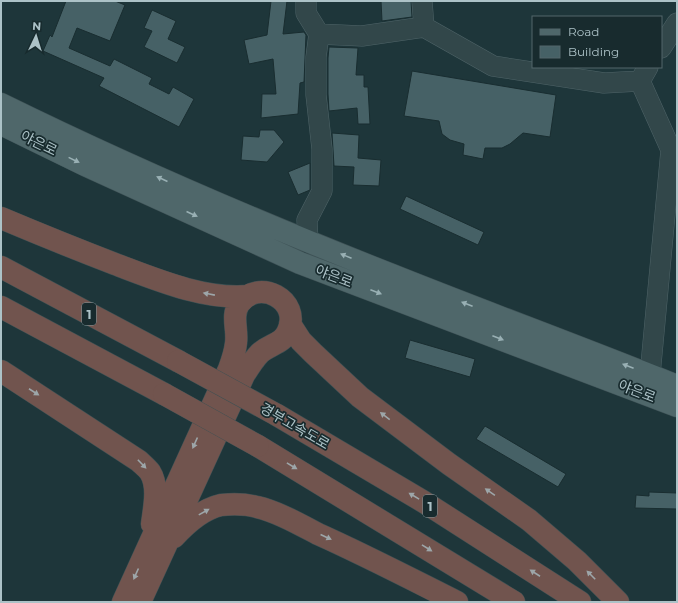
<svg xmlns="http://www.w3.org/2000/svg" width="678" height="603" viewBox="0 0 678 603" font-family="Montserrat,'Noto Sans KR',sans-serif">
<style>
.building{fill:#466166;stroke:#192d30}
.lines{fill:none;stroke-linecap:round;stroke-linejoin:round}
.minor-casing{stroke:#4f6468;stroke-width:21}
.major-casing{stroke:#3e5256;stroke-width:23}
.highway-casing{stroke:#3c5154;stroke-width:23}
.minor{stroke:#32474a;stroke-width:20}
.major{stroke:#4f676a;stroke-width:22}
.highway{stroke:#71544e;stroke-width:22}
.highway-bridge-casing{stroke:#3c5154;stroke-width:23;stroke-linecap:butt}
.highway-bridge{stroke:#71544e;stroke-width:22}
.oneway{fill:#99b0b4}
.oneway2{fill:#9da6a9}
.labels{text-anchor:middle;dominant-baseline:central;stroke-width:3.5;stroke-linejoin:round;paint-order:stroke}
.shield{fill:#182b2e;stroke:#809599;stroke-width:1}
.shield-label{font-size:13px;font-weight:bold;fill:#acc2c7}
.street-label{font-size:14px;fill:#acc2c7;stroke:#182b2e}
</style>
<rect width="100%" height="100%" fill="#1e363a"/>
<!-- building -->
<path class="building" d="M66 1H115L125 5 110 41 77 28 69 48 110 66 114 59 152 78 149 84 169 94 173 87 194 99 179 127 99 86 104 78 43 51 50 35 52 37Z
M271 1H287L283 34 304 32 306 35 304 82 300 83 298 114 261 118 262 94H276L273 59 249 64 244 40 267 35Z
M381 1H411L412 17 382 21Z
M152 10 176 21 168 39 185 47 177 63 144 47 152 31 144 28Z
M329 47 358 48 356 75H364V87H368L370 124H358L357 108 329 111 328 94V58Z
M412 71 556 95 550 137 523 133 510 144 502 148H485L483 159 463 155 464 144 450 140 442 134 439 121 404 116Z
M260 130H274L284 142 267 162 241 160 243 136 259 137Z
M332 133 359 135 358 158 381 160 379 186 353 185 354 167 334 166Z
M310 163V190L298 195 288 172Z
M406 196 484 232 478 245 400 209Z
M410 340 475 359 470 377 405 358Z
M485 426 566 474 558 487 476 439Z
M649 492 677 493V509L635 508 636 495 649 496Z"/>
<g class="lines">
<!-- minor casing -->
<g class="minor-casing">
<path id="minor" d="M306 1V13L319 34 316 57V95L322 149V191L307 220 308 241
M422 1 424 27 493 66 604 83 640 81
M319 34 362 36 424 27
M661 48 677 23
M648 67 640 81 671 150 650 375"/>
</g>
<!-- major casing -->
<g class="major-casing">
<path id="major" d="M1 104C129 167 260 223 392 275 487 313 583 348 677 386
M1 124 85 165 300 263 677 406"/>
</g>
<!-- highway casing -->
<g class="highway-casing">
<path id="highway" d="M1 218C39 234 76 249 115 264 155 279 204 300 248 296
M1 267 178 361
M1 307 164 394
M290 324 301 341 313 353 360 397 449 464 529 520 577 561 618 602
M1 371 139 461C142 464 147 468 150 472 159 486 154 508 152 524
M277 415 424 502 580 602
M258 446 514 602
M174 537C186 524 202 509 221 505 232 504 246 504 257 507 278 512 299 524 318 534 365 555 411 579 457 602
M123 602 229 369C232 361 235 352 236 343 238 329 231 316 239 304 258 277 302 300 288 331 283 344 270 344 260 353 254 359 249 367 244 375L140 602"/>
</g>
<!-- minor -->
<use href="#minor" class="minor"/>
<!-- major -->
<use href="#major" class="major"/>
<!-- highway -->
<use href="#highway" class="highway"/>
<!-- highway-bridge casing -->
<g class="highway-bridge-casing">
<path id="highway-bridge" d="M178 361 277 415
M164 394 258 446"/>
</g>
<!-- highway-bridge -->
<use href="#highway-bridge" class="highway-bridge"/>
</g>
<!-- one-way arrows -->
<defs><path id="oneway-solid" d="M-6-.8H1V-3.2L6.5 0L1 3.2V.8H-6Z"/></defs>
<g class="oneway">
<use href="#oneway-solid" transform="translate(74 160) rotate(26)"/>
<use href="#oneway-solid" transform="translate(162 179) rotate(-156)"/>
<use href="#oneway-solid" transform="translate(192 214) rotate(24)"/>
<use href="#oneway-solid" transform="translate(346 256) rotate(-158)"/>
<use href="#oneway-solid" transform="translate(376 292) rotate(21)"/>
<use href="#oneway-solid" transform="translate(467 304) rotate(-159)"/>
<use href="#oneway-solid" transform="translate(498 338) rotate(21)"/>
<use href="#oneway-solid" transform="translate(628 366) rotate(-159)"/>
</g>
<g class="oneway2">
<use href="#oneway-solid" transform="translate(209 294) rotate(-169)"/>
<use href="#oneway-solid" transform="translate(34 392) rotate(33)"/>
<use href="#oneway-solid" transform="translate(385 416) rotate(-142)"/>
<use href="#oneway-solid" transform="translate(195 443) rotate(114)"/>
<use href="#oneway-solid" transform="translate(142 464) rotate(46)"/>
<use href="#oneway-solid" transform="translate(292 466) rotate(31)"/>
<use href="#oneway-solid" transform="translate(490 492) rotate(-145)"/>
<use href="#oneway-solid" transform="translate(414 496) rotate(-149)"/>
<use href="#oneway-solid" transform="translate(204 512) rotate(-29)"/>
<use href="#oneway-solid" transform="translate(326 537) rotate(25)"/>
<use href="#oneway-solid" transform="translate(427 548) rotate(32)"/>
<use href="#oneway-solid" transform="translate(535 573) rotate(-147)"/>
<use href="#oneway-solid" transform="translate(136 574) rotate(114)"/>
<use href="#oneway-solid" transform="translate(591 575) rotate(-135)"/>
</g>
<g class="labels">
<!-- shield labels -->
<g class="shield">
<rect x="82" y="303" width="14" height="22" rx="3"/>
<rect x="423" y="495" width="14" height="22" rx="3"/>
</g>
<g class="shield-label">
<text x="89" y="314">1</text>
<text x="430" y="506">1</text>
</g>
<!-- street labels -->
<g class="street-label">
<text transform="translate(39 143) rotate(26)">야은로</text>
<text transform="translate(334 276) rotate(21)">야은로</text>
<text transform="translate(637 391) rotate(21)">야은로</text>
<text transform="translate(295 426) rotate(30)">경부고속도로</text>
</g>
</g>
<!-- border -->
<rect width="678" height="603" fill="none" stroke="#acc2c7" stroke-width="4"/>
<!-- legend -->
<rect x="532" y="16" width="130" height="52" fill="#182b2e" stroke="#53676b"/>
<rect x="540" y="29" width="20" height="6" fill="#4f676a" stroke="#53676b"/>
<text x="568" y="36" font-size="12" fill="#acc2c7">Road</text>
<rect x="540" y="46" width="20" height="12" fill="#466166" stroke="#53676b"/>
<text x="568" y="56" font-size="12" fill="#acc2c7">Building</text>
<!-- north arrow -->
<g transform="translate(36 36) rotate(4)" stroke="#182b2e" stroke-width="3" paint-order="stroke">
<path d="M0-3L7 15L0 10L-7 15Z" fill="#acc2c7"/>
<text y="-6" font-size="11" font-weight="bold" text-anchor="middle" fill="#acc2c7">N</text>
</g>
</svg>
